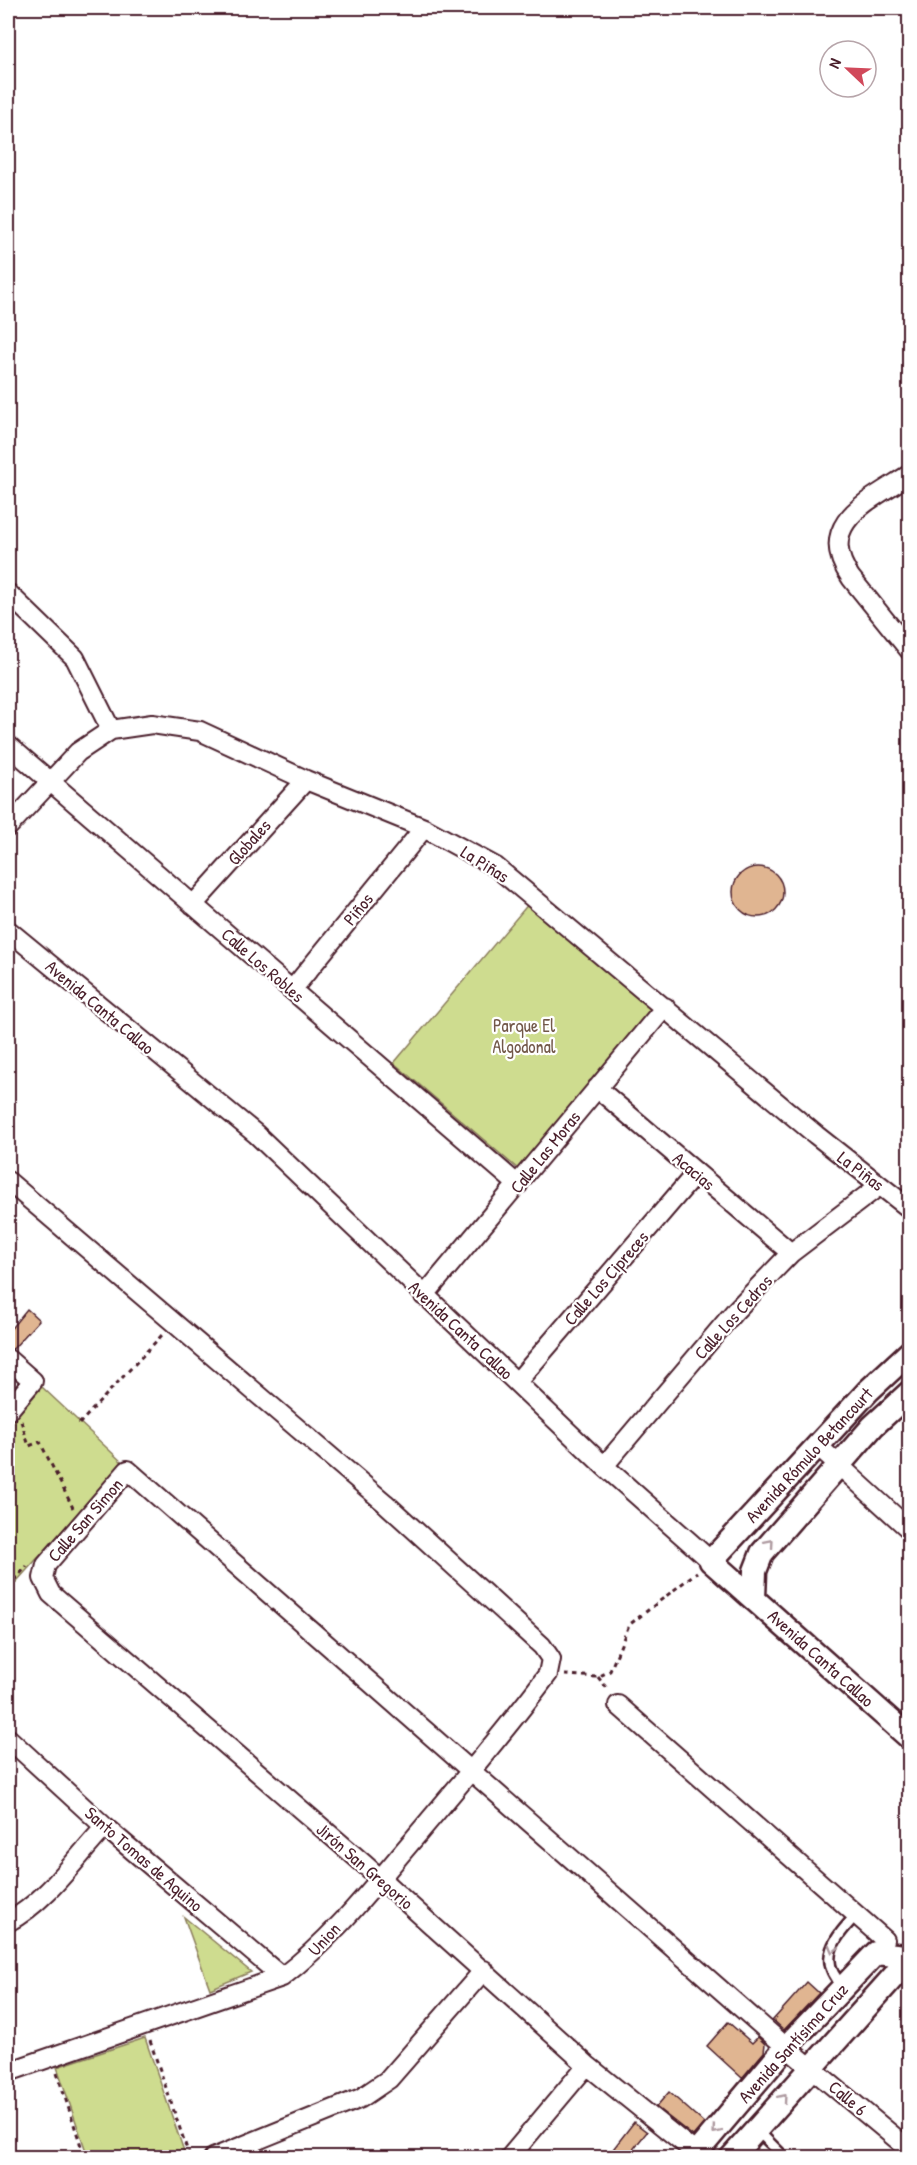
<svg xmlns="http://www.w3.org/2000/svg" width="917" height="2165" viewBox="0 0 917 2165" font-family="'Patrick Hand',sans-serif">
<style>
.green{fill:#cedc8f;stroke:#8c7e5d;stroke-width:1.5}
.building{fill:#e0b591;stroke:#4a1f2b;stroke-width:1.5}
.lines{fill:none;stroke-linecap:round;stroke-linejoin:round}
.service-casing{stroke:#4a1f2b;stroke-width:14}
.minor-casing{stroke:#4a1f2b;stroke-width:22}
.tertiary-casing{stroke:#4a1f2b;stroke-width:27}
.path{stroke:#4a1f2b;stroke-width:3;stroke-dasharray:4.5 4.5;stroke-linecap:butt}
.service{stroke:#fff;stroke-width:9}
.minor{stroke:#fff;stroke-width:18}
.tertiary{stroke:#fff;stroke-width:22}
.oneway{stroke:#ae9aa0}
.labels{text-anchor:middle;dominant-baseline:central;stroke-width:4.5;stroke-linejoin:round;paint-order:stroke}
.street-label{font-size:18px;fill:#4a1f2b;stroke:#fff}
.park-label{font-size:18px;fill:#725849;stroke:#fff}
</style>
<rect width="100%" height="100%" fill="#fff"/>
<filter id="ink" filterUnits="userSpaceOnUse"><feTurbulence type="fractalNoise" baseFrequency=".0167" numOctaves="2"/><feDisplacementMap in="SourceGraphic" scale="12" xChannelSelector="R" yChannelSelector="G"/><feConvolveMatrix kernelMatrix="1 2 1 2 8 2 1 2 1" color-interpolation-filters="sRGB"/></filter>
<g filter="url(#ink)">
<!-- green -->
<path class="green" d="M530 902 654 1008 518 1169 394 1063Z
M42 1387 123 1463 8 1591V1427Z
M184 1917 251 1972 210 1989Z
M145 2038 186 2157H88L57 2067Z"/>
<!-- building -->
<path class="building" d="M733 892a25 25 0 1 1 50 0a25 25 0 1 1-50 0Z
M27 1309 39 1320 13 1349 8 1348V1332Z
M807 1982 819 1993 784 2030 773 2020Z
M728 2022 752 2043 758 2037 765 2044 764 2052 742 2078 707 2046Z
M669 2092 704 2123 693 2136 656 2107Z
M634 2122 647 2132 627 2157H607Z"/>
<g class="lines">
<!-- service casing -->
<g class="service-casing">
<path id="service" d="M843 1986C816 1959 835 1938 856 1915
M756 2129 785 2158"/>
</g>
<!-- minor casing -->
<g class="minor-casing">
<path id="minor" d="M910 474C871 500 813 523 851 578L910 651
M8 593 75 658 111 730
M8 745 518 1185
M8 827 78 752 111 730 152 724 200 731 306 780 424 828 496 867 816 1135 910 1209
M193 905 306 780
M8 930 256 1134 604 1466 711 1561
M292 990 424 828
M597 1088 791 1253
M8 1181 385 1503 542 1646 551 1659 548 1674C505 1732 458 1786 412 1841 372 1888 332 1939 282 1977L8 2072
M424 1296 665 1007
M8 1359 33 1381 8 1411
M517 1382 696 1173
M818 1446 910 1530
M604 1466 735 1311 791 1253 879 1186
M618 1705 885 1940
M8 1738 105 1827 282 1977
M8 1922C47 1901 74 1860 105 1827
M696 2153 587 2065 364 1864 51 1594 43 1578 46 1565 128 1470 786 2047 910 2150
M213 2158 361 2098 389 2079 484 1970
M509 2158 587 2065"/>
</g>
<!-- tertiary casing -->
<g class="tertiary-casing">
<path id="tertiary" d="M910 1352 868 1391 711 1561 910 1738
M754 1598 755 1571 762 1553 873 1426 910 1392
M692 2158 786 2047 876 1953 905 1956
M731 2158 895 1975 910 1952"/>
</g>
<!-- path -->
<path class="path" d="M21 1421 29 1446 40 1442 73 1508
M79 1424 162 1335
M8 1587 27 1566
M565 1675 598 1677 610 1671 629 1625 697 1572
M598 1677 608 1690
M150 2041 190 2158
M57 2073 85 2158"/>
<!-- service -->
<use href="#service" class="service"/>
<!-- minor -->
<use href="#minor" class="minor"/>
<!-- tertiary -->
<use href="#tertiary" class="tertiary"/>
</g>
<!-- one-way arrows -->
<defs><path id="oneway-chevron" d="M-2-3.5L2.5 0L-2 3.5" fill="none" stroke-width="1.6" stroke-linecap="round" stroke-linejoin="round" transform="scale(1.5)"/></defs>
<g class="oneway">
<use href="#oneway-chevron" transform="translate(770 1543) rotate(-49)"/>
<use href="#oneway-chevron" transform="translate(833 1949) rotate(105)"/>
<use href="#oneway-chevron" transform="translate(783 2098) rotate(-49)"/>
<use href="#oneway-chevron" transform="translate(716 2130) rotate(130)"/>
</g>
</g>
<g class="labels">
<!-- street labels -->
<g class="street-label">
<text transform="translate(249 842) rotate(-48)">Globales</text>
<text transform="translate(485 864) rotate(32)">La Piñas</text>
<text transform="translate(358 909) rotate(-51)">Piños</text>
<text transform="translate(263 965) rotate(41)">Calle Los Robles</text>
<text transform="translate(100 1007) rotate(40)">Avenida Canta Callao</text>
<text transform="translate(545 1152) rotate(-51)">Calle Las Moras</text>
<text transform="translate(694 1171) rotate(40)">Acacias</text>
<text transform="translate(861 1171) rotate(37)">La Piñas</text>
<text transform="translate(606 1278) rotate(-49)">Calle Los Cipreces</text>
<text transform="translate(733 1317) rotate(-48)">Calle Los Cedros</text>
<text transform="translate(461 1330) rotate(43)">Avenida Canta Callao</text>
<text transform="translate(809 1455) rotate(-47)">Avenida Rómulo Betancourt</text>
<text transform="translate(85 1520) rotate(-49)">Calle San Simon</text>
<text transform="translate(821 1658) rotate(42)">Avenida Canta Callao</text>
<text transform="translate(144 1859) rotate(41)">Santo Tomas de Aquino</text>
<text transform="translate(365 1866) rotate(41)">Jirón San Gregorio</text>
<text transform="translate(324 1939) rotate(-47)">Union</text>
<text transform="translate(793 2043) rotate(-48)">Avenida Santísima Cruz</text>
<text transform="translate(848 2098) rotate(40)">Calle 6</text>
</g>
<!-- park labels -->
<g class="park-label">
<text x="524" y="1025">Parque El<tspan x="524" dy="21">Algodonal</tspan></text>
</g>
</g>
<!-- margin -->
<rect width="917" height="2165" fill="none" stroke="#fff" stroke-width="30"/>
<rect x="15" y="15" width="887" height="2135" fill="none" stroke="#4a1f2b" stroke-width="2" filter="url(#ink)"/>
<!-- north arrow -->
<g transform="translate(848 69) rotate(293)"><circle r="28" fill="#ffffff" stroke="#b7a5aa" stroke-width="1.5"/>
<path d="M0-4.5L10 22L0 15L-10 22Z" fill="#d1495b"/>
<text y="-9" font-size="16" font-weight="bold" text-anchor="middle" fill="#4a1f2b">N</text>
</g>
</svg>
